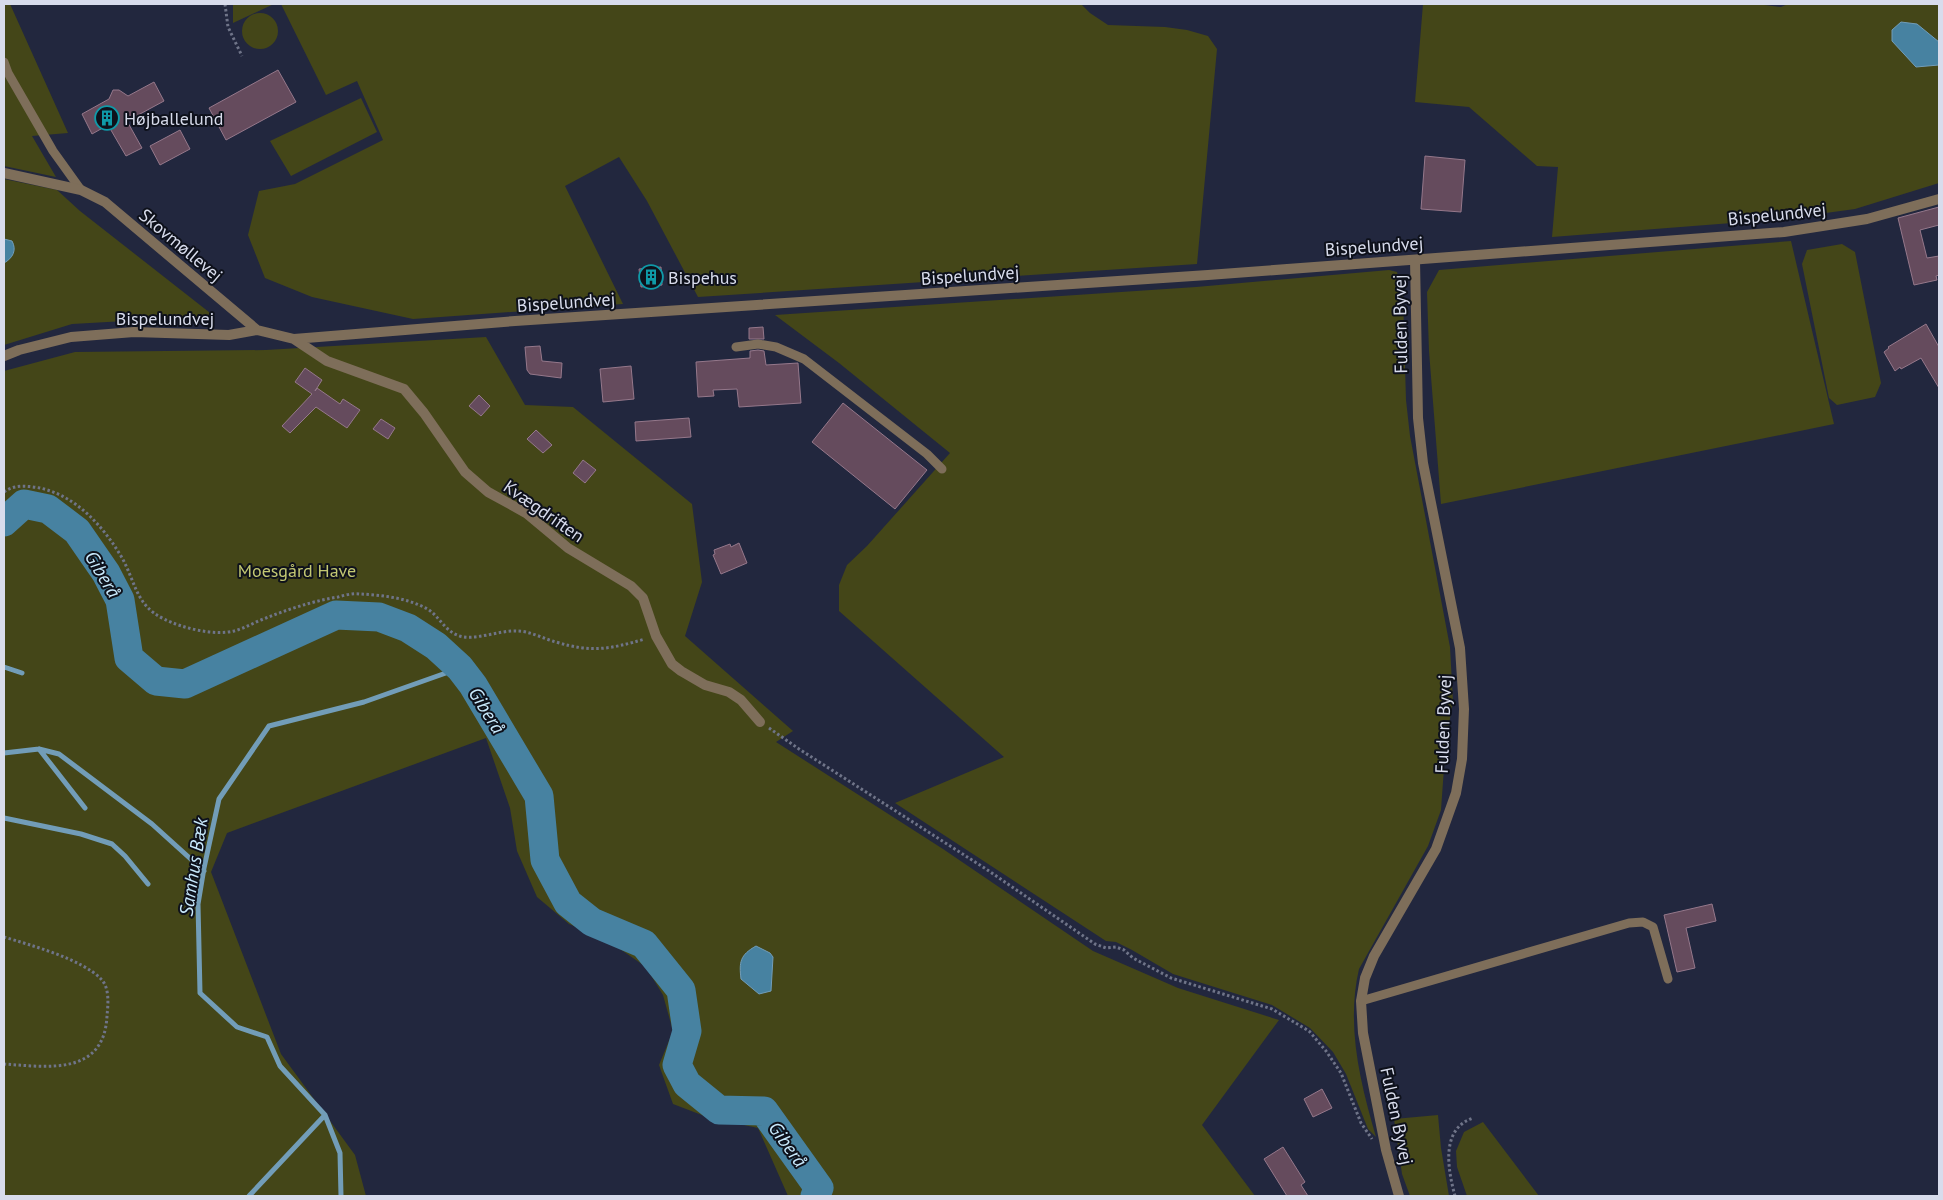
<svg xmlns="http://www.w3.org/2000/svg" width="1943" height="1200" viewBox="0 0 1943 1200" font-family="'PT Sans',sans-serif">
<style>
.green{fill:#444618}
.water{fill:#4782a1;stroke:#729db8}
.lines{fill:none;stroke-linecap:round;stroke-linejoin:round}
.stream{stroke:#729db8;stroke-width:5}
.river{stroke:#4782a1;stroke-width:29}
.building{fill:#654b5d;stroke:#95788b}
.path{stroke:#6f7488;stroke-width:3;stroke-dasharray:2.5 2.5;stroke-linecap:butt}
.service{stroke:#7e6e5a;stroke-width:9}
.minor{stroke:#7e6e5a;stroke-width:10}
.labels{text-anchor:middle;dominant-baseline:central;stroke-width:4;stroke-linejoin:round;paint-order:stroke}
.poi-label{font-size:18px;fill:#d8dcec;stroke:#0e111b;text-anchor:start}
.street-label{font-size:18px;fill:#d8dcec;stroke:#0e111b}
.park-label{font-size:18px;fill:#c3c873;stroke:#0e111b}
.water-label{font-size:19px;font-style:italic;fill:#c9eafd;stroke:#0e111b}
</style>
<rect width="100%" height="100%" fill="#22273e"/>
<!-- green -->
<path class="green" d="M4 4H10L68 133 32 136 56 177 4 166Z
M233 4H274L233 23Z
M281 4H1081L1090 13 1108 25 1165 27 1187 30 1208 36 1217 49 1197 264 698 297 647 201 619 157 565 186 623 304 413 319 312 297 265 278 248 235 259 191 295 184 383 140 357 81 326 95Z
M1423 4H1757L1781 7 1788 4H1939V183L1855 209 1782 219 1552 237 1558 167 1537 166 1469 107 1415 102Z
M242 31a18 18 0 1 1 36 0a18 18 0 1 1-36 0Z
M361 98 377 132 291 176 270 141Z
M4 179 57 190 80 211 214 316 72 324 4 345Z
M1791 241 1834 424 1441 504 1429 351 1427 292 1439 270Z
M1842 244 1855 252 1881 383 1875 397 1837 405 1829 398 1802 264 1807 250Z
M1389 270 1397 272 1403 296 1406 400 1410 436 1450 647 1453 702 1446 740 1441 810 1428 846 1359 969C1346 1025 1360 1082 1376 1137L1368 1129 1346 1074 1333 1052 1310 1028 1272 1005 1173 974 1132 950 1116 942 1106 941 895 803 1004 757 839 611V585L847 565 867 546 950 453 839 363 775 315 1196 287Z
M486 337 525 405 573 407 692 504 702 582 685 636 793 731 776 742 943 849 1093 951 1178 988 1279 1020 1202 1125 1255 1196H788L758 1128 707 1117 673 1104 659 1065 673 1031 663 995 646 967 607 940 569 924 537 897 517 851 510 808 486 738 227 833 211 872 281 1054 355 1155 366 1196H4V371L75 352 266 350Z
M1438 1115 1441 1148 1449 1196H1410L1402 1174 1394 1119Z
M1483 1122 1539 1196H1467L1457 1167 1456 1151 1464 1132Z"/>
<!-- water -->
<path class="water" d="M1901 22 1917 24 1939 42V65L1916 67 1892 41V30Z
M4 239 12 241C17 250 13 258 4 263Z
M756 946 770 953 773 957 771 991 759 994 741 979C739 962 740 955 756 946Z"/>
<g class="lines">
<!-- stream -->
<path class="stream" d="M4 667 22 673
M39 749 85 808
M4 753 39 749 59 754 152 824 204 871
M4 818 81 834 112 844 125 856 148 884
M249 1196 325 1115
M341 1196 340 1153 325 1115 280 1066 267 1037 237 1027 200 993 198 904 204 868 219 799 269 726 364 702 460 668"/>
<!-- river -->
<path class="river" d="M4 522 24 504 48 509 77 531 106 573 120 600 129 658 156 681 185 684 336 615 379 617 408 628 436 646 460 668 473 685 539 796 545 860 568 903 592 922 644 944 681 990 687 1031 677 1065 687 1084 719 1110 764 1111 819 1188 815 1196"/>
</g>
<!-- building -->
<path class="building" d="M278 70 296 102 226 140 209 108Z
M154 82 164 101 127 121 142 148 126 156 108 125 92 134 82 114 109 99 113 90H119L128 96Z
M180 130 190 149 160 165 150 146Z
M1425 156 1465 160 1461 212 1421 209Z
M1939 207V225L1920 230 1927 258 1939 256V275L1936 276 1937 280 1914 285 1898 218Z
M661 267 662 285 641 287 639 269Z
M1926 324 1939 347V388L1921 358 1901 369 1900 367 1895 371 1884 352 1889 348 1888 347Z
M763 327 764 339H749V328Z
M540 346 542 361 562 363 561 378 530 374 527 370 525 347Z
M758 350 764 351 766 365 798 363 801 403 739 407 737 389 713 390 714 396 698 397 696 362 750 358V351Z
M631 366 634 399 603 402 600 369Z
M305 368 322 380 315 391 317 388 340 404 343 399 360 410 347 428 316 407 290 433 282 426 312 394 295 382Z
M479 395 490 406 481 416 469 406Z
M843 403 927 470 895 509 812 442Z
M689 418 691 437 636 441 635 422Z
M381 419 395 428 388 439 373 429Z
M536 430 552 445 543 453 527 439Z
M583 460 596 470 585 483 573 473Z
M739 543 747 563 721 574 713 555 715 554 714 550 730 544 731 547Z
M1712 904 1716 921 1686 928 1695 968 1677 972 1664 915Z
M1322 1089 1332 1108 1313 1117 1304 1099Z
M1283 1147 1305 1182 1301 1185 1308 1196H1287L1264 1159Z"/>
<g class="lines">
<!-- path -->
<path class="path" d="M225 4 228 27 242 56
M4 492C14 484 28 486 40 488 76 496 102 525 121 556 136 582 135 605 164 619 182 628 214 636 234 631 245 628 255 622 266 618 289 609 313 601 338 597 345 595 353 593 360 594 382 595 409 598 429 610 439 617 445 630 457 635 472 642 499 630 517 631 530 631 544 639 556 642 592 653 610 649 645 639
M769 728 799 749 986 869 1095 944 1106 948 1116 947 1124 950 1133 958 1171 978 1272 1009 1309 1031 1326 1051 1341 1073 1361 1123 1372 1139
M4 937C30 945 82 959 101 979 110 988 108 1005 107 1016 104 1076 48 1067 4 1064
M1455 1196C1448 1170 1440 1129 1473 1118"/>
<!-- service -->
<path class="service" d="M4 62 8 73 53 151 81 190
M736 347 758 344 776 347 804 359 927 454 942 469
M1361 1001 1629 923 1643 922 1653 927 1668 979"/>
<!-- minor -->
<path class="minor" d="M4 173 81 190 105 202 257 330
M294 339 327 361 404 389 424 413 465 472 488 492 526 513 568 548 631 586 643 598 656 636 672 664 681 671 705 685 729 692 741 700 760 722
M4 356 19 350 71 337 134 332 229 335 257 330 294 339 515 321 1208 275 1784 232 1867 219 1939 199
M1399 1196 1386 1150 1363 1033 1361 1001 1365 978 1374 956 1436 849 1456 793 1462 759 1464 709 1460 648 1423 463 1418 418 1415 260"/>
</g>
<!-- icons -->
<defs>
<g id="building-ring" transform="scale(1.25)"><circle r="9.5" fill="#0e111b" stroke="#0f9aa8" stroke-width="1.5"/><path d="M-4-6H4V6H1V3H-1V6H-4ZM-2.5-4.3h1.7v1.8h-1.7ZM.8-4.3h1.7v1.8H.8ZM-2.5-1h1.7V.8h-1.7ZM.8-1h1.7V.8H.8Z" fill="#0f9aa8"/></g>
</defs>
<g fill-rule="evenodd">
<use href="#building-ring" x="107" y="118"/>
<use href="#building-ring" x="651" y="277"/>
</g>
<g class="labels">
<!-- poi labels -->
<g class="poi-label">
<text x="124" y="118">Højballelund</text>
<text x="668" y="277">Bispehus</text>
</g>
<!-- street labels -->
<g class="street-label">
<text transform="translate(1777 214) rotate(-6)">Bispelundvej</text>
<text transform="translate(181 245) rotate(40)">Skovmøllevej</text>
<text transform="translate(1374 246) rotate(-4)">Bispelundvej</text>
<text transform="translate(970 275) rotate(-4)">Bispelundvej</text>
<text transform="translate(566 302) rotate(-4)">Bispelundvej</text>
<text x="165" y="318">Bispelundvej</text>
<text transform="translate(1400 324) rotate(-91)">Fulden Byvej</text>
<text transform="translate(544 511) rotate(35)">Kvægdriften</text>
<text transform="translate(1443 724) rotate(-88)">Fulden Byvej</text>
<text transform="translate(1397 1116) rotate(78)">Fulden Byvej</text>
</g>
<!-- park labels -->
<g class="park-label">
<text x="297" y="570">Moesgård Have</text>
</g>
<!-- water labels -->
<g class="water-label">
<text transform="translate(103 574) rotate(59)">Giberå</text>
<text transform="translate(487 710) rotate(58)">Giberå</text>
<text transform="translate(193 867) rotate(-81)">Samhus Bæk</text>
<text transform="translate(788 1144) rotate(54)">Giberå</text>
</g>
</g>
<!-- border -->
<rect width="1943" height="1200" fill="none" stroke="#d8dcec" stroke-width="10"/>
</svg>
